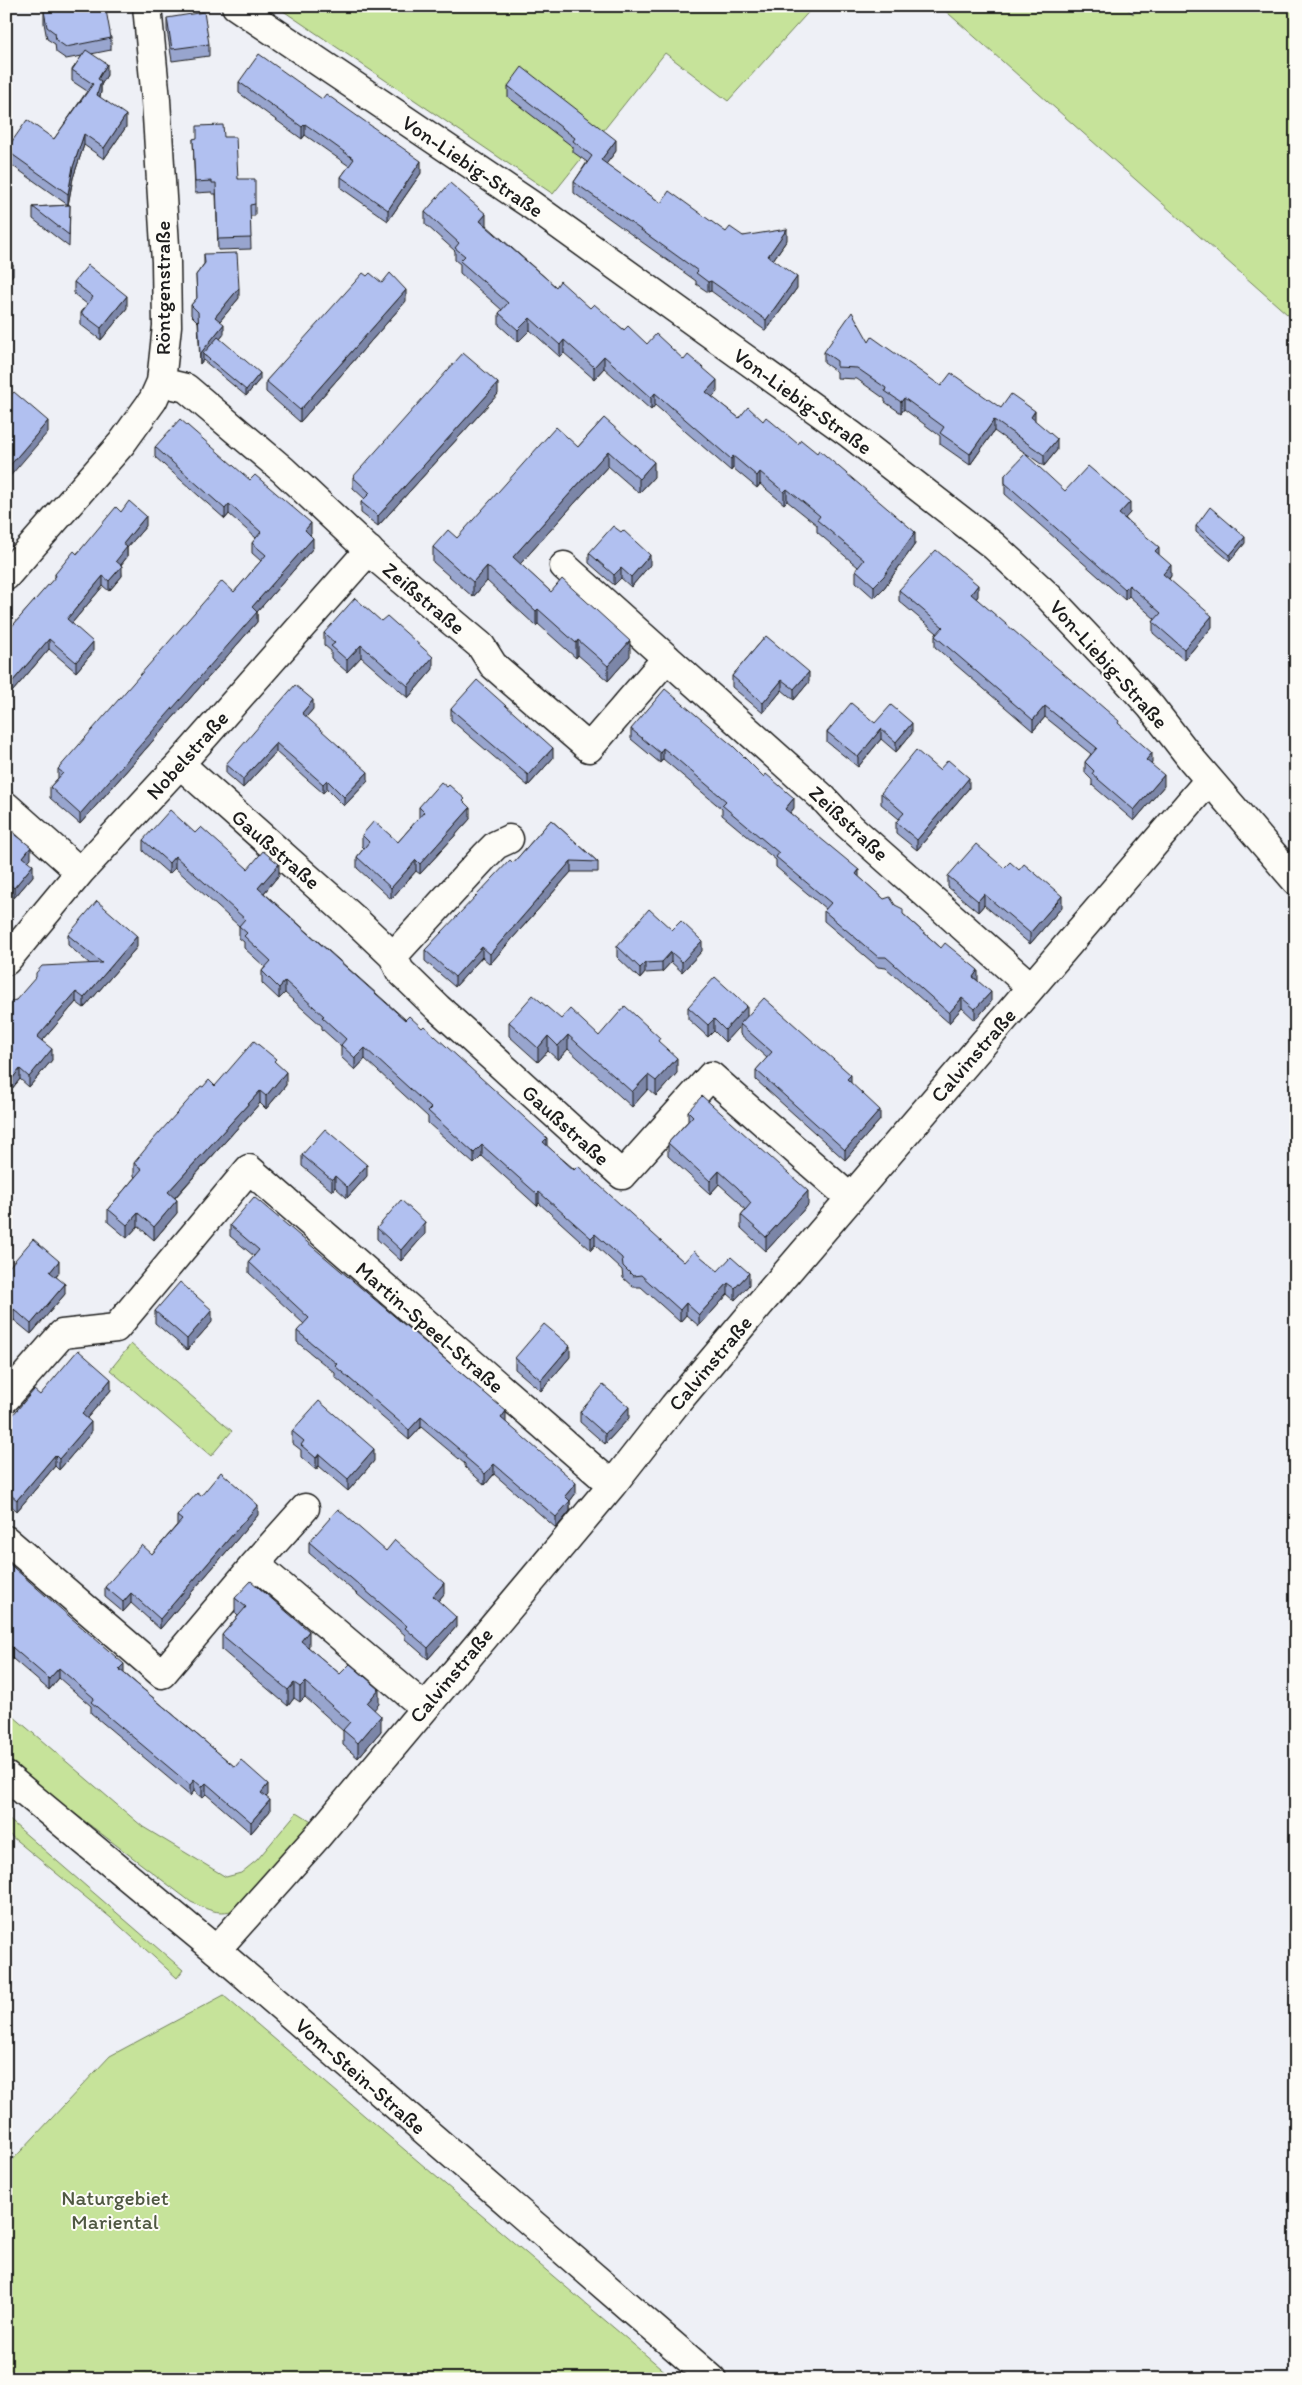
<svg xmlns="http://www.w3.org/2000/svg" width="1302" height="2385" viewBox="0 0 1302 2385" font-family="Itim,sans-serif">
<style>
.green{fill:#c6e39a;stroke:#71805b}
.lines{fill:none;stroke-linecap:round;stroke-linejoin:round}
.minor-casing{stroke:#1c1c1c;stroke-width:31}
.major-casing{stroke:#1c1c1c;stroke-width:31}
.minor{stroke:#fdfcf7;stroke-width:28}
.major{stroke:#fdfcf7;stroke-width:28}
.wall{fill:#98a5ce;stroke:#1c1c1c}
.shaded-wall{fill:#7c86a8;stroke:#1c1c1c}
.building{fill:#b1c0f0;stroke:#1c1c1c}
.labels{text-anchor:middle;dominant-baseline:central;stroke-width:4;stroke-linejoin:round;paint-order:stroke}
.street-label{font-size:21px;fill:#1c1c1c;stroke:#fdfcf7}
.park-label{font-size:21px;fill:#4f5842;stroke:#fdfcf7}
</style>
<rect width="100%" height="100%" fill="#eef0f6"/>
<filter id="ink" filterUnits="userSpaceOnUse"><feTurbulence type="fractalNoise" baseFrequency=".02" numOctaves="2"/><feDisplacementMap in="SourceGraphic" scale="10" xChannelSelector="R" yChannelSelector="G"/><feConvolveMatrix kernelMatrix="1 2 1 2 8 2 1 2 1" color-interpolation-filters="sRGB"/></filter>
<g filter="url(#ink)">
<!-- green -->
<path class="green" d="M276 6H814L728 101 665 53 553 194Z
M940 6H1124L1133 14 1141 6H1296V322Z
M131 1344 232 1431 211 1456 110 1370Z
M6 1710 143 1827 226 1877 241 1873 257 1860 297 1812 313 1822 244 1907C220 1916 213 1912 191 1902L32 1781 6 1759Z
M6 1817 183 1970 177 1978 111 1918 6 1832Z
M224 1995V1996L674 2379H6V2167L110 2056Z"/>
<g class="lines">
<!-- minor casing -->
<g class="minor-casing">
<path id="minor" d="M236 6 530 204 850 434 994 546 1048 596 1108 659 1151 707 1193 761 1296 881
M161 382 186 388 283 470 379 560 481 646 493 665 589 748 667 658
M564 566 823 798 847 824 1031 987
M6 576 122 443 153 400 161 382 167 326 166 262 156 100 147 6
M180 764 351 916 393 956 400 971 438 1008 622 1175 711 1076 850 1198
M6 806 80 872
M393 956 485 856 496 845 509 839
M6 961 80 872 180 764 369 550
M6 1398 62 1334 116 1328 249 1169 612 1485
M6 1540 162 1674 255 1564 424 1707
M255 1564 305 1508
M216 1950 316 1838 612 1485 674 1406 764 1299 1209 780"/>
</g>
<!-- major casing -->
<g class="major-casing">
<path id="major" d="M6 1776 216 1950 712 2379"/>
</g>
<!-- minor -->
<use href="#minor" class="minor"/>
<!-- major -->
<use href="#major" class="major"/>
</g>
<!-- wall -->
<path class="wall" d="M44 11 111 38V50L91 54 107 75 101 85V92L100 97 126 127 104 159 84 145 73 178 68 205 6 161V150L54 139 87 91 72 81V70L82 56 66 59 56 52 55 44 47 39 44 23Z
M167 18 209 44V56L172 61 167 30Z
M239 82 421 173 388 221 341 188V177L349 166 305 135 302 139 239 93Z
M508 86 616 151 606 164 661 203 726 232 743 236 787 240 773 260 797 288 766 331 711 291 708 292 696 284V281L574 193V182L587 162 573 152V147L508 97Z
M224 137 238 179 255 204V216H250L251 249 218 250 216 194H212V192L195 193 193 139Z
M70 205 69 247 33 219V207Z
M425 212 486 225 556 287 590 308 647 344 717 392 712 397 739 418 763 421 915 544 884 588 874 598 856 582V570L858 567 817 532V525L787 501 784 504 760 484 757 488 733 468 731 471 655 405 651 410 604 368 594 379 564 353 560 357 530 330 518 342 499 325V313L502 310 460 273V264L455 260V251L425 224Z
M204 254 239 298 220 321 224 334 220 339 260 379 246 396 203 360 200 364 198 322 191 315V305L197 298 196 275 204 264Z
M367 276 382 283 406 301 300 422 266 392V381Z
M74 282 127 308 101 340 81 325V313L87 304 74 294Z
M869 342 941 386 1035 421 1057 450 1044 466 994 431 970 465 940 444V436L904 409 901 413 885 402V399L857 379 837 378V372L824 363V352Z
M498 394 378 526 361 513V502L365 499 353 488V477Z
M604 418 654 477 639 493 608 466 520 564 551 592 630 656 608 681 578 655 576 658 538 624 536 626 487 581 473 597 433 562V547L457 538 578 447Z
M155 447 311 534 310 535 313 548 257 612V622L80 824 50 798V787L58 778V769L234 592 261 561 252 553V543L256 538 229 514 225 519 155 457Z
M1005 475 1130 513 1125 518 1159 555 1171 576 1169 579 1212 627 1184 660 1153 633V622L1155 619 1129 596 1125 600 1005 494Z
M121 512 146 526 127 548V557L121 565 122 576 109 591 103 586 72 623 93 652 76 672 49 649 6 699V631L7 632 55 578V574Z
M1196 526 1245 543 1230 561 1196 532Z
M589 553 650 565 631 587 621 578 614 585 589 563Z
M899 590 978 596 976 599 1119 724 1152 763 1151 764 1164 786 1134 821 1092 785V780L1085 773V762L1091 754 1045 717 1033 731 935 647V636L937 633 899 601Z
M324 633 433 669 408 698 361 657 347 672 331 658V651L324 645Z
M766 636 809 682 794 700 782 690 763 713 732 687V676Z
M313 709 306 717 368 781 344 806 327 789 323 793 276 752 243 788 226 773V764Z
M451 709 553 758 528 786 451 720Z
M875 723 912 733 896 752 881 739 858 767 827 742V732Z
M631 729 794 808 790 813 859 877 884 899 895 905 903 914 978 981 991 1002 975 1020 962 1008 949 1023 886 968 878 967 824 921V911L826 909 776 867V860L722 815V809L663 759 660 763 631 739Z
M969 788 917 850 896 833V822L899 819 881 804V793Z
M465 803 470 819 420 874 416 871 391 899 357 868V857L364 848 362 846V835L398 842 419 818V807Z
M551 820 598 862V872H571L490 964 482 957 455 987 425 961V950L513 863Z
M195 833 248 869 279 875 264 893 547 1146 684 1262 718 1271 749 1285 735 1300 728 1294 699 1326 686 1315 680 1322 641 1287H633L623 1278 622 1270 595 1245 591 1250 539 1203 537 1206 482 1156 474 1164 428 1123V1117L365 1059 355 1070 341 1057V1046L322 1029V1026L285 993 279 999 262 983V971L265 967 244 948V942L239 938V926L175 868 169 874 143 851V840Z
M6 836 31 858 28 861 33 876 14 898 6 891Z
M1004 868 1062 907 1030 944 984 905 978 912 948 887V876Z
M672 930 702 951 682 972 671 962 662 972 645 973 640 979 617 957V946Z
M68 935 137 947 84 1008 76 1002 42 1041 52 1060 29 1087 20 1079 6 1096V1033H7L6 1007 16 1000 90 964 68 945Z
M688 1007 747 1017 851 1083 880 1120 845 1160 756 1080V1070L767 1058 740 1034V1025L725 1042 714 1031 708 1037 688 1019Z
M509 1022 599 1036 660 1044 677 1073 656 1096 648 1089 632 1107 568 1049 558 1060 548 1051 538 1062 509 1036Z
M276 1063 286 1085 266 1109 260 1103 175 1198 177 1213 154 1240 138 1226 127 1238 108 1222V1209L135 1177 134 1176V1163L203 1087 215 1086Z
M688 1111 808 1205 766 1251 741 1228V1215L745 1210 738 1201 719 1184 710 1194 668 1156V1143L688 1121Z
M302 1155 367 1176 347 1198 335 1187 332 1191 302 1166Z
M230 1225 506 1422 576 1493 570 1501V1511L556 1528 494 1474 485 1485 465 1467V1464L421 1427 409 1440 335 1377V1373L297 1342V1331L304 1324 249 1273V1262L254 1256 230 1236Z
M377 1228 425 1234 401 1261 377 1239Z
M6 1264 9 1267 59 1272 56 1276 65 1294 31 1334 14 1320 6 1329Z
M155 1311 212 1322 187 1350 155 1323Z
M570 1357 541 1391 515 1369V1358Z
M111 1390 87 1418 91 1433 59 1470 55 1466 17 1511 6 1501V1423L40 1395Z
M580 1412 629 1418 605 1444 580 1422Z
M292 1431 374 1461 348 1491 319 1466 316 1470 301 1457V1450L292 1443Z
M201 1496 258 1515 160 1629 131 1603 123 1612 105 1597V1587L152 1554 177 1525V1516Z
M309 1542 386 1551 444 1594 438 1601 456 1627 428 1659 405 1639V1635L309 1553Z
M6 1561 124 1673 268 1795 266 1797 270 1811 251 1833 206 1794 202 1798 194 1791 190 1796 91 1713V1706L59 1678 49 1690 6 1653Z
M235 1598 309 1646 308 1647 340 1674 379 1704 374 1709 381 1731 358 1758 343 1745V1731L305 1697 300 1702 294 1698 288 1706 222 1650V1635L238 1616 235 1613Z"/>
<!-- shaded-wall -->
<path class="shaded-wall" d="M107 64V75L101 85V92L97 106 98 79Z
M126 115V127L104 159V148Z
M305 124V135L302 139V127Z
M84 134V145L73 178 68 205V194L73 167Z
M616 140V151L601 171V160Z
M421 161V173L388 221V210Z
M486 214V226L480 221Z
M787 229V240L768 267V256Z
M13 265V275L6 282V273Z
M797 277V288L766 331V320Z
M711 281V291L708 292V282Z
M239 288V298L215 327V317Z
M406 290V301L300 422V410Z
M127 296V308L101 340V328Z
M530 318V330L518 342V330Z
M224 324V334L206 357 203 354V360L200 364V354Z
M564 340V353L560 357V345Z
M604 356V368L594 379V367Z
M260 373V379L246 396V390Z
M717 380V392L706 404V392Z
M498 383V394L378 526V516Z
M655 393V405L651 410V398Z
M904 398V409L901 413V402Z
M1035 411V423L1031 417Z
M994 420V431L970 465V454Z
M48 421V432L6 481V470Z
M1057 439V450L1044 466V455Z
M608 451V466L513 572V557Z
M733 456V468L731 471V459Z
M654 462V477L639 493V479Z
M760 472V484L757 488V476Z
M787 489V501L784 504V492Z
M1130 502V513L1119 525V514Z
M229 504V514L225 519V509Z
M146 516V526L127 548V557L116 571V561L123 544Z
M311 523V534L305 541V530Z
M915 532V544L884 588 874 598V586Z
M1245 537V543L1230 561V555Z
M313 538V548L257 612V622L80 824V814L252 607Z
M1159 547V558L1155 551Z
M650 555V565L631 587V577Z
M1171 565V576L1163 585V574Z
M122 566V576L109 591V581Z
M487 566V581L473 597V582Z
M621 568V578L614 585V575Z
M103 576V586L67 629V619Z
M978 585V596L971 605V594Z
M1129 585V596L1125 600V589Z
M538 609V624L536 626V611Z
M1212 616V627L1184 660V649Z
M49 639V649L6 699V689Z
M578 640V655L576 658V643Z
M630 641V656L608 681V666Z
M93 642V652L76 672V662Z
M361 645V657L347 672V660Z
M433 657V669L408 698V686Z
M809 672V682L794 700V689Z
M782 680V690L763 713V703Z
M313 700V709L302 722V713Z
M1045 706V717L1033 731V720Z
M912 723V733L896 752V742Z
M881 729V739L858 767V757Z
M276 743V752L243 788V779Z
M553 748V758L528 786V775Z
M663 748V759L660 763V753Z
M1152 753V763L1146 771V760Z
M368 772V781L344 806V797Z
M1164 775V786L1134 821V810Z
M969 778V788L917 850V840Z
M327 780V789L323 793V784Z
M794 798V808L785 819V809Z
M470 808V819L420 874V864Z
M31 847V858L23 867V857Z
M175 856V868L169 874V863Z
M416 860V871L391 899V888Z
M571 861V872L490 964V954Z
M279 864V875L258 900V888Z
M33 865V876L14 898V888Z
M859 870V881L856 874Z
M984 894V905L978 912V901Z
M1062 896V907L1030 944V933Z
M137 936V947L84 1008V998Z
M702 941V951L682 972V962Z
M482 947V957L455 987V977Z
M671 952V962L662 972V962Z
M645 963V973L640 979V968Z
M978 970V981L973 977Z
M285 981V993L279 999V988Z
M76 992V1002L37 1047V1037Z
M991 992V1002L975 1020V1009Z
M962 998V1008L949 1023V1013Z
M747 1006V1018L725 1042V1030Z
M714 1019V1031L708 1037V1025Z
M568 1035V1049L558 1060V1046Z
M548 1036V1051L538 1062V1048Z
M365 1048V1059L355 1070V1058Z
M52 1049V1060L29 1087V1077Z
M677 1058V1073L656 1096V1081Z
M20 1069V1079L6 1096V1086Z
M286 1072V1085L266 1109V1096Z
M648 1075V1089L632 1107V1092Z
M851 1075V1085L847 1079Z
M260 1091V1103L168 1205V1192Z
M880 1110V1120L845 1160V1150Z
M547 1138V1149L543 1142Z
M482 1145V1156L474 1164V1153Z
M367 1165V1176L347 1198V1187Z
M719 1171V1184L710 1194V1181Z
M335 1176V1187L332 1191V1180Z
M808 1191V1205L766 1251V1237Z
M539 1192V1203L537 1206V1194Z
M177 1200V1213L154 1240V1227Z
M138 1213V1226L127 1238V1225Z
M425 1222V1234L401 1261V1250Z
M595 1234V1245L591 1250V1238Z
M59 1261V1272L50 1282V1272Z
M749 1273V1285L735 1300V1288Z
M728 1283V1294L699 1326V1315Z
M65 1284V1294L31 1334V1324Z
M686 1303V1315L680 1322V1310Z
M14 1309V1320L6 1329V1319Z
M212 1310V1322L187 1350V1339Z
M570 1346V1357L541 1391V1380Z
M111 1379V1390L82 1424V1414Z
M629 1407V1418L605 1444V1434Z
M506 1411V1422L501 1428V1418Z
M421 1417V1427L409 1440V1430Z
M91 1422V1433L59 1470V1459Z
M374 1449V1461L348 1491V1479Z
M319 1454V1466L316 1470V1458Z
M55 1455V1466L17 1511V1500Z
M494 1464V1474L485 1485V1474Z
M576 1483V1493L570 1501V1511L556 1528V1517L565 1496Z
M258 1505V1515L160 1629V1619Z
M444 1583V1594L433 1607V1596Z
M131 1593V1603L123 1612V1602Z
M456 1617V1627L428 1659V1648Z
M309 1631V1646L301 1656V1641Z
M124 1664V1675L119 1669Z
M59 1668V1678L49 1690V1679Z
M305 1682V1697L300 1702V1687Z
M294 1683V1698L288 1706V1690Z
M379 1689V1704L367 1718V1703Z
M381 1716V1731L358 1758V1743Z
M194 1780V1791L190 1796V1785Z
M206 1783V1794L202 1798V1787Z
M268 1784V1795L261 1803V1793Z
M270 1800V1811L251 1833V1822Z"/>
<!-- building -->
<path class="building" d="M69 6H101L106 10 111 38 66 47 56 40 55 33 47 27 44 11Z
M204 12 209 44 172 49 167 18Z
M86 50 107 64 98 79 101 81 97 95 126 115 104 148 84 134 73 167 68 194 6 150 27 120 54 139 93 84 72 70Z
M259 54 322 99 326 94 421 161 388 210 341 177 354 159 305 124 302 127 239 82Z
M522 67 616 140 601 160 661 203 669 191 726 232 730 227 743 236 787 229 768 256 797 277 766 320 711 281 708 282 696 273 698 271 574 182 592 156 573 141 575 138 508 86Z
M223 125 224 137H236L238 179H255V204L250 205 251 238 218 239 216 183H212V181L195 182 193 139 197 138V126Z
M450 183 486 214 480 221 556 287 560 281 590 308 594 304 624 330 628 326 647 344 656 334 684 360 688 355 717 380 706 392 739 418 748 407 763 421 766 417 798 444 801 440 817 453 819 450 915 532 884 576 874 586 856 570 864 560 817 520 820 516 787 489 784 492 760 472 757 476 733 456 731 459 655 393 651 398 604 356 594 367 564 340 560 345 530 318 518 330 499 313 508 303 460 261 465 256 455 248 459 243 425 212Z
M70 205 69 235 33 207Z
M237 253 239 288 215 317 224 324 200 354 198 312 191 305 197 298 196 275 205 263 204 254Z
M6 260 13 265 6 273Z
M88 265 127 296 101 328 81 313 93 297 74 282Z
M363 273 367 276 370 273 382 283 390 273 406 290 300 410 266 381Z
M852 312 869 342 872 337 941 386 951 373 1001 408 1011 394 1035 411 1031 417 1057 439 1044 455 994 420 970 454 940 433 944 427 904 398 901 402 885 391 886 388 857 368 837 367V361L824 352Z
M218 337 260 373 246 390 203 354Z
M463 353 498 383 378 516 361 502 370 493 353 477Z
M14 392 48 421 6 470V418L8 415 6 413V400Z
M604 418 654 462 639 479 608 451 513 557 551 592 562 579 630 641 608 666 578 640 576 643 538 609 536 611 487 566 473 582 433 547 448 530 457 538 556 427 578 447Z
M180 419 250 480 255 475 311 523 305 530 313 538 252 607 257 612 80 814 50 787 63 773 58 769 222 581 234 592 266 555 252 543 261 532 229 504 225 509 155 447Z
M1025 454 1065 491 1088 466 1130 502 1119 514 1159 547 1155 551 1171 565 1163 574 1212 616 1184 649 1153 622 1161 613 1129 585 1125 589 1005 483V475Z
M129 501 146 516 123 544 127 547 116 561 122 566 109 581 103 576 67 619 93 642 76 662 49 639 6 689V631L7 632 56 576 55 574 74 551 77 554 116 507 121 512Z
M1210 507 1245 537 1230 555 1196 526Z
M613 526 621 532 623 530 650 555 631 577 621 568 614 575 589 553Z
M936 550 978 585 971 594 1119 721 1118 723 1152 753 1146 760 1164 775 1134 810 1092 774 1094 771 1085 762 1097 748 1045 706 1033 720 935 636 943 627 899 590Z
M355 598 381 621 387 616 433 657 408 686 361 645 347 660 331 646 335 643 324 633Z
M766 636 809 672 794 689 782 680 763 703 732 676Z
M477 680 553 748 528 775 451 709Z
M295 685 313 700 302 713 368 772 344 797 327 780 323 784 276 743 243 779 226 764Z
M665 689 733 746 764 777 766 774 794 798 785 809 859 870 856 874 884 899 890 897 895 905 903 909V914L941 948 945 943 978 970 973 977 991 992 975 1009 962 998 949 1013 886 957H878L824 911 831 903 776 857 779 853 722 805 726 801 672 755 663 748 660 753 631 729Z
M851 703 875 723 891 705 912 723 896 742 881 729 858 757 827 732Z
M916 750 939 770 948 760 969 778 917 840 896 822 904 813 881 793Z
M441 782 447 787 449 785 465 799 463 801 470 808 420 864 416 860 391 888 357 857 369 842 362 835 374 821 398 842 424 812 419 807Z
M170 810 195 833 201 827 248 869 263 851 279 864 258 888 405 1020 409 1016 422 1028 424 1026 547 1138 543 1142 574 1170 578 1166 684 1262 694 1251 718 1271 731 1257 749 1273 735 1288 728 1283 699 1315 686 1303 680 1310 641 1275 633 1276 623 1266 622 1258 595 1234 591 1238 539 1192 537 1194 482 1145 474 1153 428 1111 431 1108 365 1048 355 1058 341 1045 346 1039 322 1017 324 1016 285 981 279 988 262 971 271 961 244 936 247 933 239 926 245 919 175 856 169 863 143 840Z
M551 820 598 862 571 861 490 954 482 947 455 977 425 950 510 860 513 863Z
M11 831 31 847 23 857 33 865 14 888 6 881V836Z
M976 844 1004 868 1010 862 1019 870 1024 864 1062 896 1030 933 984 894 978 901 948 876Z
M97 901 137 936 84 998 76 992 37 1037 52 1049 29 1077 20 1069 6 1086V1033H8L6 1007 12 1001 16 1000 36 977V973L42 966 102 963 68 935Z
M649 909 672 930 681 921 702 941 682 962 671 952 662 962 645 963 640 968 617 946Z
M715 977 747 1006 725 1030 714 1019 708 1025 688 1007Z
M533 995 561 1019 570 1009 599 1036 625 1006 660 1038 658 1041 677 1058 656 1081 648 1075 632 1092 568 1035 558 1046 548 1036 538 1048 509 1022Z
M764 998 851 1075 847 1079 880 1110 845 1150 756 1070 772 1052 740 1024Z
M254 1041 276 1059 274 1061 286 1072 266 1096 260 1091 168 1192 177 1200 154 1227 138 1213 127 1225 108 1209 142 1169 134 1163 152 1141 201 1086 203 1087 209 1080 215 1086Z
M702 1096 808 1191 766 1237 741 1215 751 1203 738 1188 719 1171 710 1181 668 1143 693 1116 688 1111Z
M325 1129 367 1165 347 1187 335 1176 332 1180 302 1155Z
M254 1197 506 1411 501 1418 576 1483 565 1496 570 1501 556 1517 494 1464 485 1474 465 1457 466 1455 421 1417 409 1430 335 1366 337 1364 297 1331 309 1318 249 1262 259 1250 230 1225Z
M401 1200 425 1222 401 1250 377 1228Z
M33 1239 59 1261 50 1272 65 1284 31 1324 14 1309 6 1319V1264L9 1267Z
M180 1282 212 1310 187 1339 155 1311Z
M544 1324 570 1346 541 1380 515 1358Z
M78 1350 111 1379 82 1414 91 1422 59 1459 55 1455 17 1500 6 1491V1423L34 1390 40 1395Z
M603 1385 629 1407 605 1434 580 1412Z
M319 1401 374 1449 348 1479 319 1454 316 1458 301 1445 304 1441 292 1431Z
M221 1472 258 1505 160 1619 131 1593 123 1602 105 1587 142 1545 152 1554 182 1520 177 1516 197 1493 201 1496Z
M338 1509 386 1551 395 1540 444 1583 433 1596 456 1617 428 1648 405 1628 407 1626 309 1542Z
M6 1561 124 1664 119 1669 235 1767 241 1760 268 1784 261 1793 270 1800 251 1822 206 1783 202 1787 194 1780 190 1785 91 1702 94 1698 59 1668 49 1679 6 1642Z
M251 1581 309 1631 301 1641 340 1674 350 1664 379 1689 367 1703 381 1716 358 1743 343 1730 350 1722 305 1682 300 1687 294 1683 288 1690 222 1635 246 1607 235 1598Z"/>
</g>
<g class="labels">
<!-- street labels -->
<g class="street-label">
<text transform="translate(473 166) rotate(34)">Von-Liebig-Straße</text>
<text transform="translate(162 288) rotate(-90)">Röntgenstraße</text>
<text transform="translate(803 401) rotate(36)">Von-Liebig-Straße</text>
<text transform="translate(424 598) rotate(40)">Zeißstraße</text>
<text transform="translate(1109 664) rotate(48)">Von-Liebig-Straße</text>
<text transform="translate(187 755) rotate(-48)">Nobelstraße</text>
<text transform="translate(849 823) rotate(43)">Zeißstraße</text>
<text transform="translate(276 849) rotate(41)">Gaußstraße</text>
<text transform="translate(973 1055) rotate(-49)">Calvinstraße</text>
<text transform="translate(566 1125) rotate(42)">Gaußstraße</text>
<text transform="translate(430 1327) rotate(41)">Martin-Speel-Straße</text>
<text transform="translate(710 1363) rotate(-50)">Calvinstraße</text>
<text transform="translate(451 1675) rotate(-50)">Calvinstraße</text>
<text transform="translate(361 2076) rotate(41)">Vom-Stein-Straße</text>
</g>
<!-- park labels -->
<g class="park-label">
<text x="115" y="2197">Naturgebiet<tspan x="115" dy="24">Mariental</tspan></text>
</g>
</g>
<!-- margin -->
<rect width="1302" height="2385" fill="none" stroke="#fdfcf7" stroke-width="25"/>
<rect x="12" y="12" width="1277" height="2360" fill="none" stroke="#1c1c1c" stroke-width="2" filter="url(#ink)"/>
</svg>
